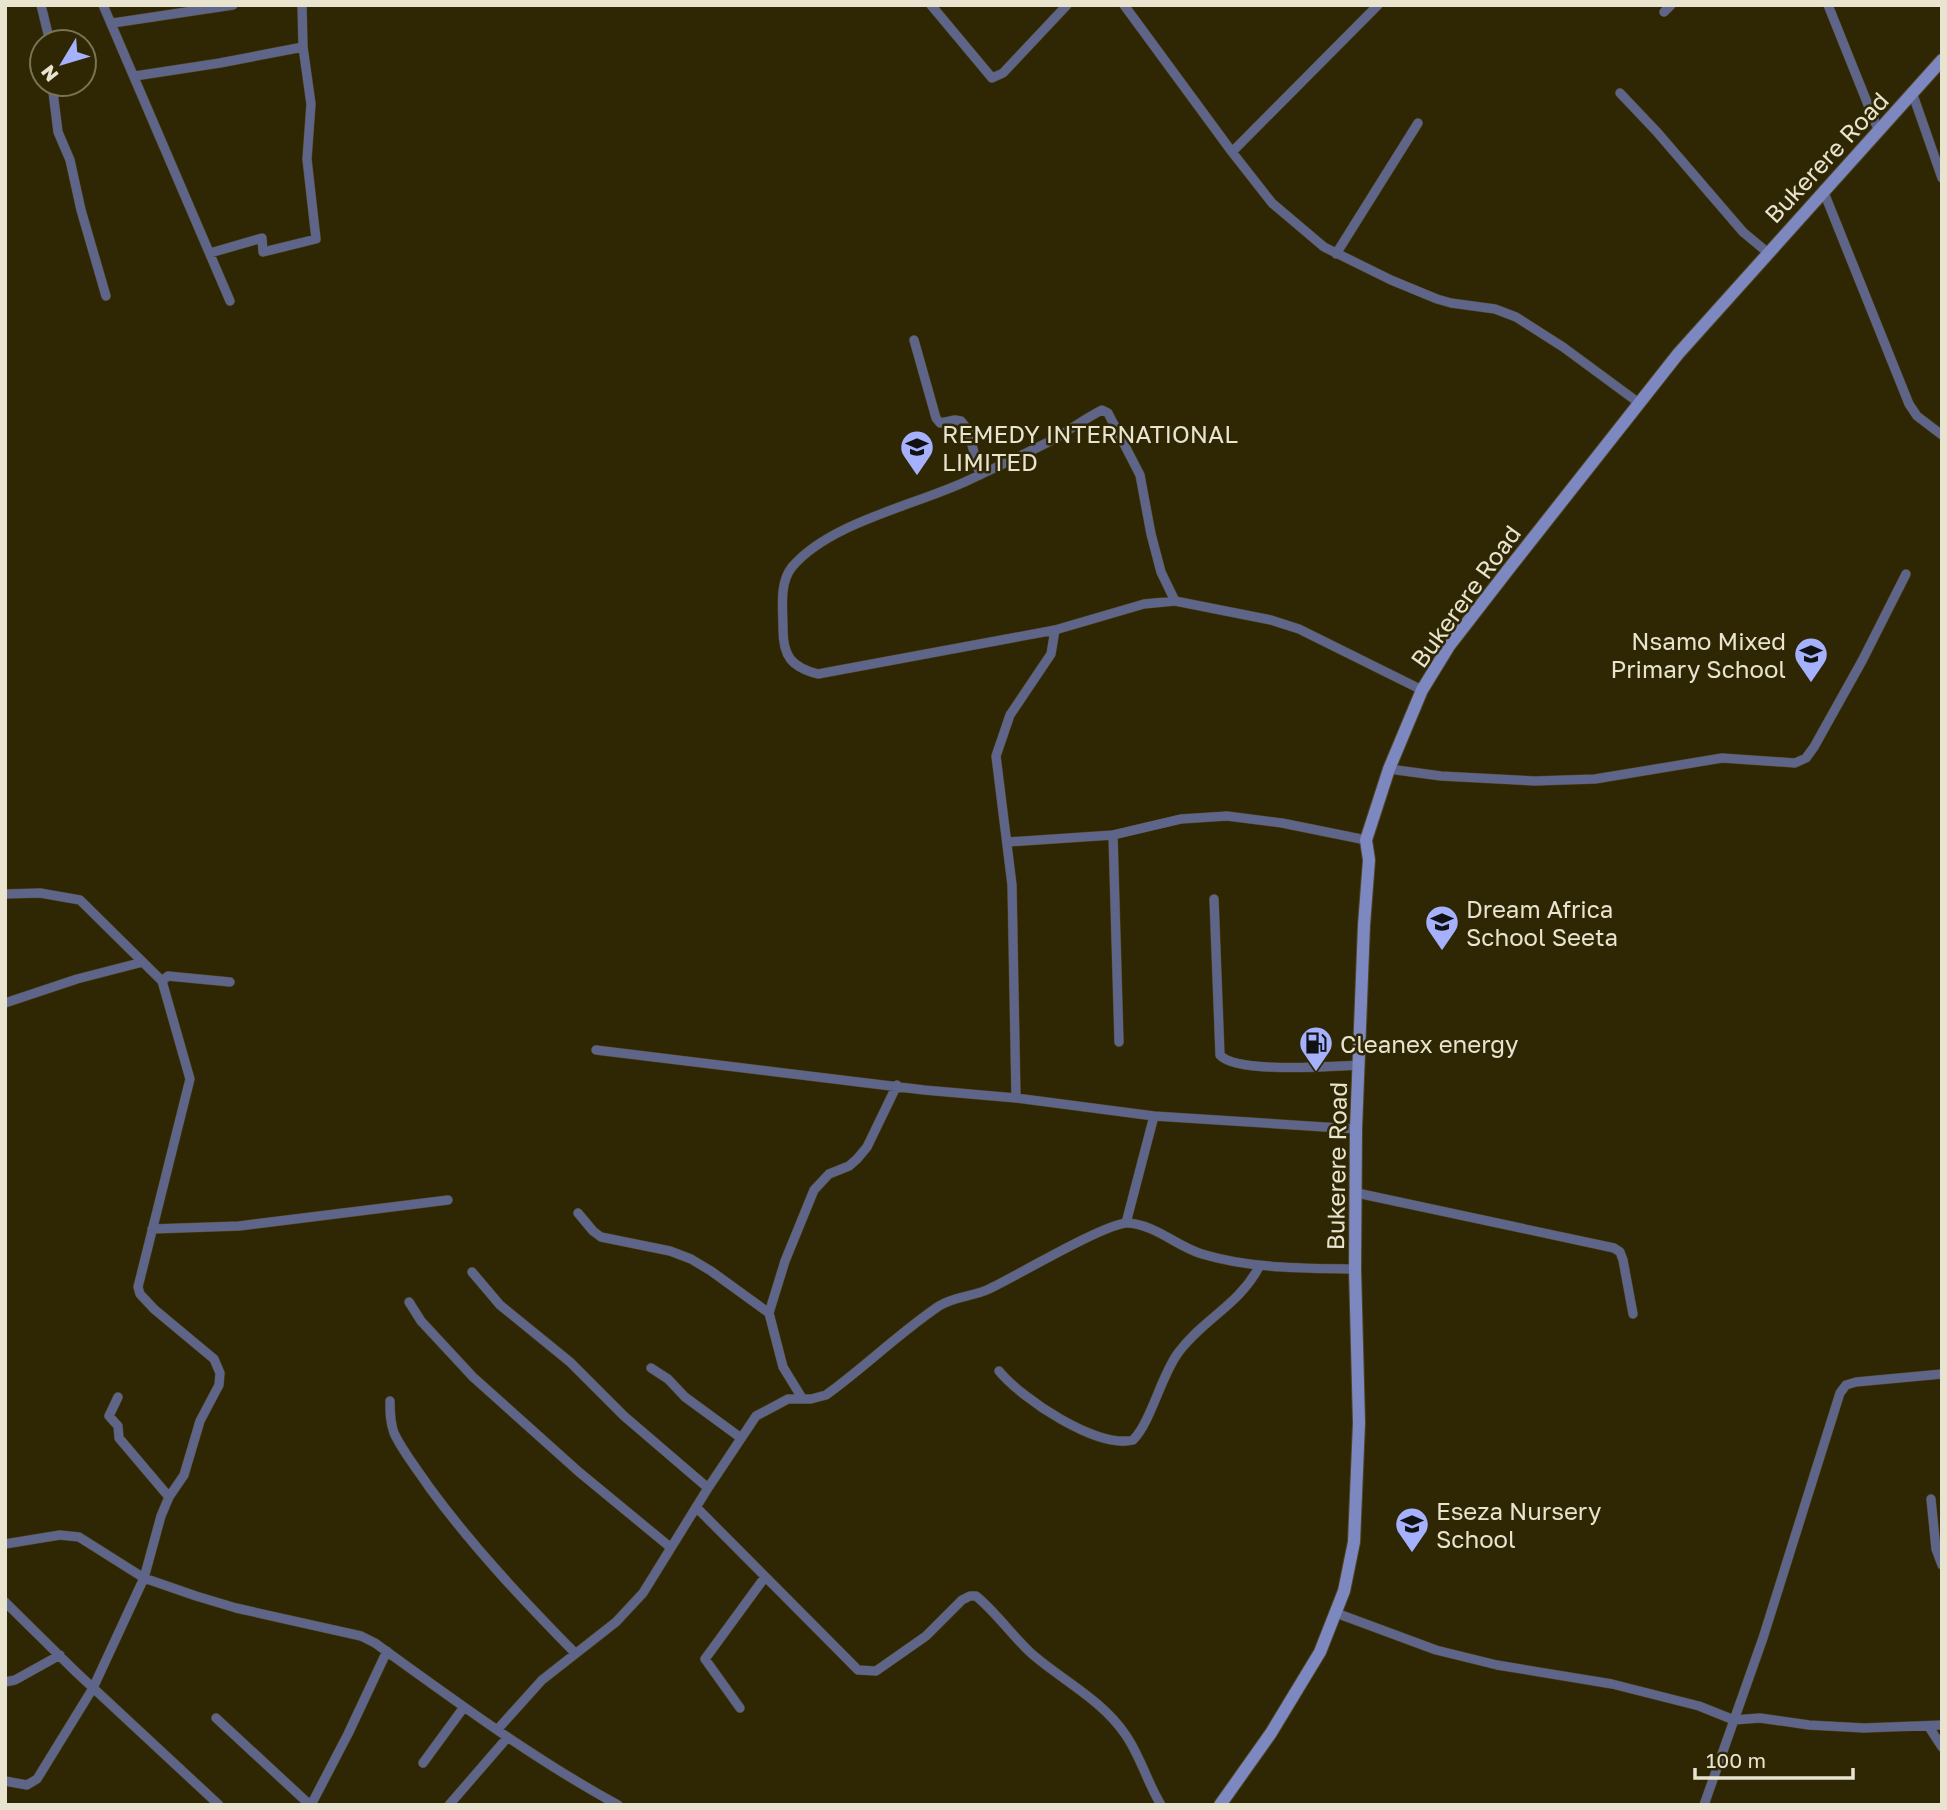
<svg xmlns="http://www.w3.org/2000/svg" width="1947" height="1810" viewBox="0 0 1947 1810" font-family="'Golos Text',sans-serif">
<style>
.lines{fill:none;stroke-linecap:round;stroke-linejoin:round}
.minor-casing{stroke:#4d4524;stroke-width:10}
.secondary-casing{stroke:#4d4524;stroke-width:14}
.minor{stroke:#5f6589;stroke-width:9}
.secondary{stroke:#7e88c0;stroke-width:12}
.labels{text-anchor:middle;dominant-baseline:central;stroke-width:5;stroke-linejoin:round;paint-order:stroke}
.street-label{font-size:24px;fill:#e8e4d0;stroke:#2f2703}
.poi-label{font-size:24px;fill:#e8e4d0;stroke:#2f2703;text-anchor:start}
</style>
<rect width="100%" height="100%" fill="#2f2703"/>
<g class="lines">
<!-- minor casing -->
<g class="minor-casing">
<path id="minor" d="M41 5 50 42
M103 5 230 301
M931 5 992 78 1003 73 1067 5
M1124 5 1232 152 1272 203 1324 247 1391 280 1437 299 1451 303 1495 309 1516 317 1563 347 1639 403
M1828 5 1879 132
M1664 12 1671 5
M113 23 233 5
M135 76 220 63 303 47
M52 84 58 132 70 160 81 210 106 296
M1620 93 1657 132 1743 232 1767 252
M1913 95 1942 178
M1232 152 1378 5
M1823 190 1909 404 1917 416 1942 435
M210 253 262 238 263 252 316 239 307 159 311 104 303 47 302 5
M1336 254 1418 123
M914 340 936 418 940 423 955 420 961 421 968 430 980 475
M1175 601 1161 572 1151 534 1140 475 1108 413 1102 410C1086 418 1071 429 1056 438 1028 453 998 466 969 480 917 505 830 522 792 567 779 583 783 608 783 629 783 656 791 667 818 674L1055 630 1144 604 1175 601 1271 620 1299 629 1422 690
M1389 769 1441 776 1535 781 1595 779 1722 758 1795 763 1806 758 1814 747 1862 661 1906 574
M1113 835 1119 1042
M1007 842 1113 835 1181 819 1227 816 1282 823 1366 840
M5 894 40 893 80 900 162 981
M1214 899 1220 1055C1236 1074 1333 1066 1360 1065
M5 1003 77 979 143 962
M596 1050 924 1090 1016 1098 1154 1116 1356 1129
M1016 1098 1012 885 996 756 1010 715 1051 654 1055 630
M1357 1193 1614 1248 1620 1252 1623 1260 1633 1314
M578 1213 593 1231 601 1237 670 1251 691 1259 711 1271 769 1313 783 1367 802 1398
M1126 1223 1154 1116
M152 1229 239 1226 448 1200
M472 1272 500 1305 570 1362 624 1416 708 1488
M409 1302 421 1321 473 1377 579 1472 670 1547
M769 1313 785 1261 814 1190 829 1174 849 1166 857 1159 867 1147 897 1085
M651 1368 668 1379 685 1397 741 1438
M999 1371C1022 1399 1097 1449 1133 1440 1151 1422 1161 1376 1178 1353 1202 1320 1239 1305 1259 1267
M118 1397 109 1416 118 1426 119 1438 169 1497
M390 1401C390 1412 390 1422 394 1433 403 1452 417 1469 429 1487 473 1547 523 1600 575 1653
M1931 1499 1936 1549 1942 1565
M696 1507 858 1670 876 1671 926 1636 962 1600 970 1596H976C997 1613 1012 1636 1032 1654 1062 1680 1102 1700 1125 1734 1140 1755 1147 1782 1161 1805
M5 1544 60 1535 79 1537 144 1578 196 1596 236 1608 361 1636 375 1643C454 1700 532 1758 618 1805
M5 1602 76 1672 219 1805
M1336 1613 1436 1650 1497 1665 1612 1684 1699 1706 1734 1720 1760 1718 1809 1725 1864 1728 1942 1725
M5 1682 15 1680 60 1655
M740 1708 705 1659 765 1577
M216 1718 310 1805
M1929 1727 1942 1747
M497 1730 542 1680 616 1622 643 1593 708 1488 756 1416 788 1399H811L826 1395C865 1367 899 1333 939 1306 955 1296 972 1297 989 1289 1015 1277 1107 1222 1128 1223 1156 1225 1176 1246 1202 1254 1252 1269 1303 1268 1355 1269
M423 1763 464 1707
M5 1781 27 1785 37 1779 93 1688 144 1578 161 1516 169 1497 184 1475 200 1421 219 1385 220 1373 214 1359 154 1309 140 1294 138 1287 190 1079 162 981 168 976 230 982
M311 1805 348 1734 387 1651
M449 1805 507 1738
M1704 1805 1763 1638 1840 1393 1846 1385 1856 1382 1942 1374"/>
</g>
<!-- secondary casing -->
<g class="secondary-casing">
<path id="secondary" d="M1220 1805 1271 1733 1320 1652 1344 1591 1354 1542 1359 1423 1355 1269 1356 1129 1364 925 1369 860 1366 840 1389 769 1422 690 1449 646 1511 566 1678 354 1942 60"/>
</g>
<!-- minor -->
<use href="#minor" class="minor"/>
<!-- secondary -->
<use href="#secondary" class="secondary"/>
</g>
<!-- icons -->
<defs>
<g id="school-pin" transform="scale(1.75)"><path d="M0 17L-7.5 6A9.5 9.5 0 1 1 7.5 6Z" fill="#a5b1fc" stroke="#2f2703"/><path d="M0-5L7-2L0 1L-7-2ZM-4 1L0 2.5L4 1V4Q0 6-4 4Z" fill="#111"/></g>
<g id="fuel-pin" transform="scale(1.75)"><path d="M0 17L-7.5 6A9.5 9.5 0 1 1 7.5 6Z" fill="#a5b1fc" stroke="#2f2703"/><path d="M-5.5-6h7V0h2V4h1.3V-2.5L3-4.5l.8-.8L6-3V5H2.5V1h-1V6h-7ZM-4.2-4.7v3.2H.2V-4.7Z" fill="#111"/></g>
</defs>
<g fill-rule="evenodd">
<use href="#school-pin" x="917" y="447"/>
<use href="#school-pin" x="1811" y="654"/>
<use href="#school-pin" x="1442" y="922"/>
<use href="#fuel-pin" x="1316" y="1043"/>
<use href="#school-pin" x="1412" y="1524"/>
</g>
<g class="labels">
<!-- street labels -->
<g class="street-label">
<text transform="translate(1826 157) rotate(-47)">Bukerere Road</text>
<text transform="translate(1465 596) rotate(-54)">Bukerere Road</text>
<text transform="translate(1336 1166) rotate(-89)">Bukerere Road</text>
</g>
<!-- poi labels -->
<g class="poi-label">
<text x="942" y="433">REMEDY INTERNATIONAL<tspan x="942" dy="28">LIMITED</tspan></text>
<text x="1786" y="640" text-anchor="end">Nsamo Mixed<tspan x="1786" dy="28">Primary School</tspan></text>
<text x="1466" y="908">Dream Africa<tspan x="1466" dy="28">School Seeta</tspan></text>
<text x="1340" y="1043">Cleanex energy</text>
<text x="1436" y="1510">Eseza Nursery<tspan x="1436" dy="28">School</tspan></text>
</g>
</g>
<!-- border -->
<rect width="1947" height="1810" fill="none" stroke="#e8e4d0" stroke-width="14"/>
<!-- north arrow -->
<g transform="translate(63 63) rotate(232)"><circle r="33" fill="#2f2703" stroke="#797355" stroke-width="2"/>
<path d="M0-5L12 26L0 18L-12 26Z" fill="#a5b1fc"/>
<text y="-10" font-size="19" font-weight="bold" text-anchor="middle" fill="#e8e4d0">N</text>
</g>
<!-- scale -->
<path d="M1695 1768v10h158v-10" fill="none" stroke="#e8e4d0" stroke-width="3.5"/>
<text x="1706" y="1768" font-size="21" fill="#e8e4d0" stroke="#2f2703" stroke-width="5" paint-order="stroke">100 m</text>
</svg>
